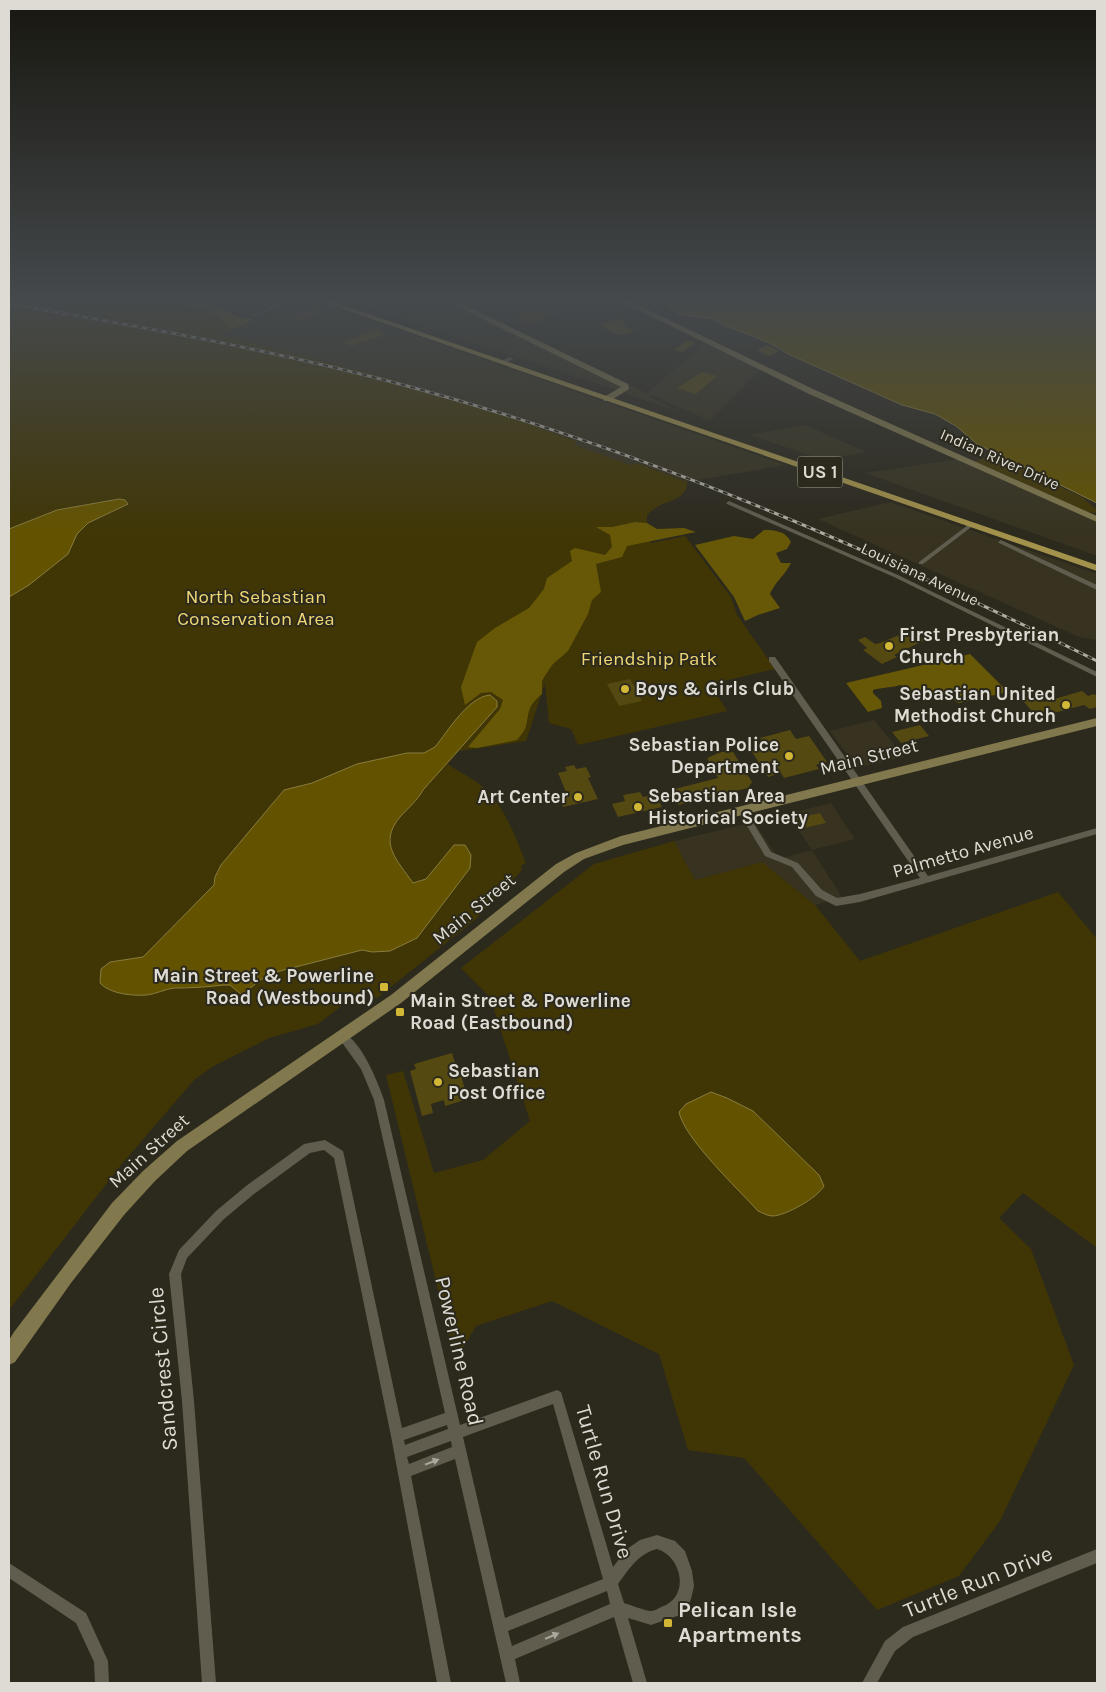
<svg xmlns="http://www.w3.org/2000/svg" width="1106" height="1692" viewBox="0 0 1106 1692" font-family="Karla,sans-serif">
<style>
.built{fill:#373320}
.green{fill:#403605}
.forest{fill:#675807}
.water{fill:#635300;stroke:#887c3f}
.building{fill:#554912}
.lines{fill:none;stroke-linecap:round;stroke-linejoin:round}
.street{fill:#605d4f;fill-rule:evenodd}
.secondary{fill:#81784d;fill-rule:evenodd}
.primary{fill:#a3924b;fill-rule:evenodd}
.rail-casing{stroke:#afaca3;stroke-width:3}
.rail{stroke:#2c291d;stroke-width:2;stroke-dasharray:5;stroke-linecap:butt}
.oneway{fill:#aba99e}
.poi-dot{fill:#d2b635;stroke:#2c291d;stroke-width:2}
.labels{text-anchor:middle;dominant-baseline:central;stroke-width:4;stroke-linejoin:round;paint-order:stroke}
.far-street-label{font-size:16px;fill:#dddbd3;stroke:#2c291d}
.shield{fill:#2c291d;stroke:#a8a69c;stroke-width:1}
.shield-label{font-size:18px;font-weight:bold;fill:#dddbd3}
.park-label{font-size:19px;fill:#eed774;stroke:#2c291d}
.poi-label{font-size:19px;font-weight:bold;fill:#dddbd3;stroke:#2c291d;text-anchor:start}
.street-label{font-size:19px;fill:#dddbd3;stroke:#2c291d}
.near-street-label{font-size:22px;fill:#dddbd3;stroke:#2c291d}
.near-poi-label{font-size:22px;font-weight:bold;fill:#dddbd3;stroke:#2c291d;text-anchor:start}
</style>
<rect width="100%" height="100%" fill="#2c291d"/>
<!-- built -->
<path class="built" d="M247 299H311L785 465 687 482 639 464 627 465 574 448 576 441 480 406 384 377 221 335 227 330 248 323 251 320 273 312Z
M341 299H442L622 386 619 391Z
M451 299 647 393 706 343 760 369 710 421 652 395 649 397 685 414 624 393 628 389Z
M806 425 818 431 867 452 837 457 830 462 749 435Z
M958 459 1097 521V556L865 473Z
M890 502 1097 574V640L1079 637 818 519Z
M874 720 904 757 857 768 830 731Z
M831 803 855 839 812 850 842 897 815 905 762 862 695 880 674 841 754 822 779 859 812 850 787 814Z"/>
<!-- green -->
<path class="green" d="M92 299H176L178 305C202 306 215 311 232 329L222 335 384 377 480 406 576 441 575 445 630 465 639 464 687 482C688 497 672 500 661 505 656 507 651 511 647 515V523H637L651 543 685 536 731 597 737 615 775 669 715 683 712 687 727 711 578 745 571 729 549 723 545 683 526 741 459 751 448 764C460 773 477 780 487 791 506 810 516 838 526 863L521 866 522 870 476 919 377 998 374 997 366 987 318 1024 269 1038 212 1067 194 1080 121 1165 9 1310V301L62 310Z
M523 310 548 311 555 313C544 324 531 326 517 321L519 313Z
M994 455 1082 497 1097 510V513L1087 512 973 462Z
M674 841 695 880 762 862 815 905 860 961 1058 892 1097 939V1248L1023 1193 999 1218 1031 1249 1074 1365 1000 1521 959 1576 877 1610 744 1458 688 1450 659 1354 552 1301 476 1326 462 1350 451 1343 386 1075 403 1071 434 1173 483 1160 530 1121 490 997 461 968 594 864Z"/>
<!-- forest -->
<path class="forest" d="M176 299H205L237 317 252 319 248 323 232 329C215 311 202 306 178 305Z
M635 522 647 523 657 529 684 528 696 532 627 546 622 557 596 564 601 592 592 600 588 614 568 651 553 664 546 674 542 681V694C527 707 530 709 526 726 525 731 520 736 517 740L477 748 468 747 500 709 503 700 491 692 481 693 465 705 461 687 477 642 495 628 529 608 544 589 547 578 572 561 570 551 575 548 605 555 612 547 610 535 596 527H612Z
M764 530C776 530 785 531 791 542L787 549 776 553 781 563H791C785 575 775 582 770 594L780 608 758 615 745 621 734 597 695 545 734 536 753 539Z
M970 654 1008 692 959 703 937 691H915L900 685C891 688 883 687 873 690V693L881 701 882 708 868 712 846 683Z"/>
<!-- water -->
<path class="water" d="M669 299H1097V503L977 444 956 426 935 414 902 405 786 353C772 342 742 332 725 326 721 324 718 321 715 320 696 314 677 320 664 302Z
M119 499 125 500 128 504 88 523 77 534 68 554 29 585 9 597V529L57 510Z
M490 695 497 701V707L423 790C417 801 409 807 400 817 378 843 397 860 413 883L426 879 454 845H465L471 855 470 868 417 938 390 951 372 952 362 950 276 972 260 980 242 995 230 985H224C207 987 191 988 174 988 165 989 156 994 147 995 132 996 110 994 100 983L101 969 110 962 143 957 214 885 215 877 221 865 284 790 312 783 357 764 407 753H424L435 747C448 731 468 697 490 695Z
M711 1092 727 1098 753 1111 819 1175 824 1186C817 1198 787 1215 773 1216 767 1216 763 1213 758 1211 738 1189 684 1138 679 1112L686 1104Z"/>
<!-- building -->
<path class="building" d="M318 305 321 311 302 321 293 318Z
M623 318 624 325 634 332 621 335 611 332 600 324Z
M377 329 386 334 352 346 343 342Z
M687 340 696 342 683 352 674 350Z
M767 345 779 351 769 356 757 350Z
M702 372 717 376 696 394 677 388Z
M911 630 925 640 894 655 897 657 882 664 863 650 867 648 858 640 865 637 875 644 880 643Z
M630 679 634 686 638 685 642 693 638 694 642 701 619 706 607 684Z
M1082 691 1088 696 1094 694 1097 696V707L1090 709 1084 705 1054 713 1057 716 1037 721 1029 713 1033 712 1021 699 1037 695 1044 702Z
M920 725 929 736 901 743 892 732Z
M790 730 796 739 809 736 827 762 816 765 819 769 784 778 781 773 768 777 751 750 765 747 760 738Z
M721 752H733L752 782 748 788 678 805 671 790 718 778 707 758Z
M574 765 576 769 586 767 591 777 588 778 598 799 563 807 558 795 567 794 558 773 567 771 565 767Z
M640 792 643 797 655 794 662 807 618 817 612 804 625 801 623 795Z
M820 813 826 823 799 829 793 819Z
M452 1053 456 1066 458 1065 466 1093 464 1094 465 1100 445 1106 444 1100 431 1104 433 1113 422 1116 410 1071 416 1069 414 1064Z"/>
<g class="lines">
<!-- street -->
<path class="street" d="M292 299H300L254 317 249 316Z
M510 357 513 359 512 360 502 364 499 362Z
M729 501 898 575 1097 672V677L894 577 727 504 726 503Z
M972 522 975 524 974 525 923 564H919V562Z
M1001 540 1097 585V590L999 543 998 542Z
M769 657H775L928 876 1097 828V834L860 902 836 906 816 896 792 867 765 856 738 811 739 809H745L771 852 798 863 822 890 837 898 860 894 920 878 769 661Z
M343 1033C361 1040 378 1082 384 1100L460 1425 557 1390 561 1392 613 1567 627 1549 640 1540 657 1535 675 1541 685 1551 692 1571 694 1586 691 1599 689 1604 680 1615 651 1625 628 1618 647 1683H633L614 1617 515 1659 520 1683H506L455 1459 411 1476 451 1683H437L391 1436 334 1158 324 1150 310 1153 254 1194 224 1219 187 1258 181 1274 194 1401 216 1683H202L182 1401 169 1274 179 1250 216 1211 246 1186 304 1144 325 1140 343 1151 344 1155 402 1428 445 1413 374 1100 361 1069 338 1037 339 1034ZM553 1404 603 1579 505 1618 463 1437ZM447 1425 448 1429 405 1445 404 1440ZM451 1441 452 1447 409 1464 407 1457ZM657 1549C683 1557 690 1598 661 1607 658 1609 654 1611 650 1611 642 1610 632 1605 624 1603L618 1584C629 1569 638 1554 657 1549ZM607 1591 610 1604 512 1646 508 1631Z
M1097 1549V1563L913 1637 895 1651 877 1683H862L885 1641 903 1627Z
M9 1563 86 1613 108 1661 109 1683H95L94 1662 76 1623 9 1578Z"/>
<!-- secondary -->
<path class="secondary" d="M442 299H452L628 384 629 389 610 401H604V397L621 387Z
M616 299H626L813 389 1097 516V522L807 393Z
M1097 718V726L623 845 584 859 564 872 401 1003 187 1151 155 1181 124 1215 71 1283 15 1362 9 1365V1340L14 1332 112 1203 143 1171 177 1141 391 995 556 864 576 853 621 836Z"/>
<!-- primary -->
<path class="primary" d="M314 299H325L1097 565V571Z"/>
<!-- rail casing -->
<g class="rail-casing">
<path id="rail" d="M9 304C144 327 278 351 411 387 649 452 876 551 1097 661"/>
</g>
<!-- rail -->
<use href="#rail" class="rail"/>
</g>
<!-- one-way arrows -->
<defs><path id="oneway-solid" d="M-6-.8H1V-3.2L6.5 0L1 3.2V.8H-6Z" transform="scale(1.25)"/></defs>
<g class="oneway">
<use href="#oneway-solid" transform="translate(432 1462) rotate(-21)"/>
<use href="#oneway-solid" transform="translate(552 1636) rotate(-23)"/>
</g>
<!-- sky -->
<linearGradient id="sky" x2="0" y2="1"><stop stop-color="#181710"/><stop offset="0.56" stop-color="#45494c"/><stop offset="1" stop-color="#45494c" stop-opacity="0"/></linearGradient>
<rect width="1106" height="536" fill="url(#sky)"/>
<!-- markers -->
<g class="poi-dot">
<circle cx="889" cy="646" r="5"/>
<circle cx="625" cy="689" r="5"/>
<circle cx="1066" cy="705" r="5"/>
<circle cx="789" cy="756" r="5"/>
<circle cx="578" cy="797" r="5"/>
<circle cx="638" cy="807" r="5"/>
<rect x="379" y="982" width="10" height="10" rx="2.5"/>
<rect x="395" y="1007" width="10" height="10" rx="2.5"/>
<circle cx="438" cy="1082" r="5"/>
<rect x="663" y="1618" width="10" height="10" rx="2.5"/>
</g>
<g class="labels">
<!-- far-street labels -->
<g class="far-street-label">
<text transform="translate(1000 459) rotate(24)">Indian River Drive</text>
<text transform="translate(920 574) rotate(25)">Louisiana Avenue</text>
</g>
<!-- shield labels -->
<rect class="shield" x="797.5" y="456.5" width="45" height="31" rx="4"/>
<g class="shield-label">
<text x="820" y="472">US 1</text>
</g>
<!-- park labels -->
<g class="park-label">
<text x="256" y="597">North Sebastian<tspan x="256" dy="22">Conservation Area</tspan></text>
<text x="649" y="659">Friendship Patk</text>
</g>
<!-- poi labels -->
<g class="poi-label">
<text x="899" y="635">First Presbyterian<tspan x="899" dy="22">Church</tspan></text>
<text x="635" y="689">Boys &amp; Girls Club</text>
<text x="1056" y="694" text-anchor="end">Sebastian United<tspan x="1056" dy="22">Methodist Church</tspan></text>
<text x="779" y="745" text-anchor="end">Sebastian Police<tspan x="779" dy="22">Department</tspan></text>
<text x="648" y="796">Sebastian Area<tspan x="648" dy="22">Historical Society</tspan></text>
<text x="568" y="797" text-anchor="end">Art Center</text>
<text x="374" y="976" text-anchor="end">Main Street &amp; Powerline<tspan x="374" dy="22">Road (Westbound)</tspan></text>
<text x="410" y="1001">Main Street &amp; Powerline<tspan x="410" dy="22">Road (Eastbound)</tspan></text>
<text x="448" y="1071">Sebastian<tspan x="448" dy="22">Post Office</tspan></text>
</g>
<!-- street labels -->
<g class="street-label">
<text transform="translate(869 757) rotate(-14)">Main Street</text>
<text transform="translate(963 852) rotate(-16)">Palmetto Avenue</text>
<text transform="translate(474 909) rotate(-39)">Main Street</text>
<text transform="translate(149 1151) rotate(-42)">Main Street</text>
</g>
<!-- near-street labels -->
<g class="near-street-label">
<text transform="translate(459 1351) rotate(77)">Powerline Road</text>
<text transform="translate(163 1369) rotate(-95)">Sandcrest Circle</text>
<text transform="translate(604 1482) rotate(74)">Turtle Run Drive</text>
<text transform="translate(978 1582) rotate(-22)">Turtle Run Drive</text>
</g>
<!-- near-poi labels -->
<g class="near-poi-label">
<text x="678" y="1610">Pelican Isle<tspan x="678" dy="25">Apartments</tspan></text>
</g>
</g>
<!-- border -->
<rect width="1106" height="1692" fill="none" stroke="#dddbd3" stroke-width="20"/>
</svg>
